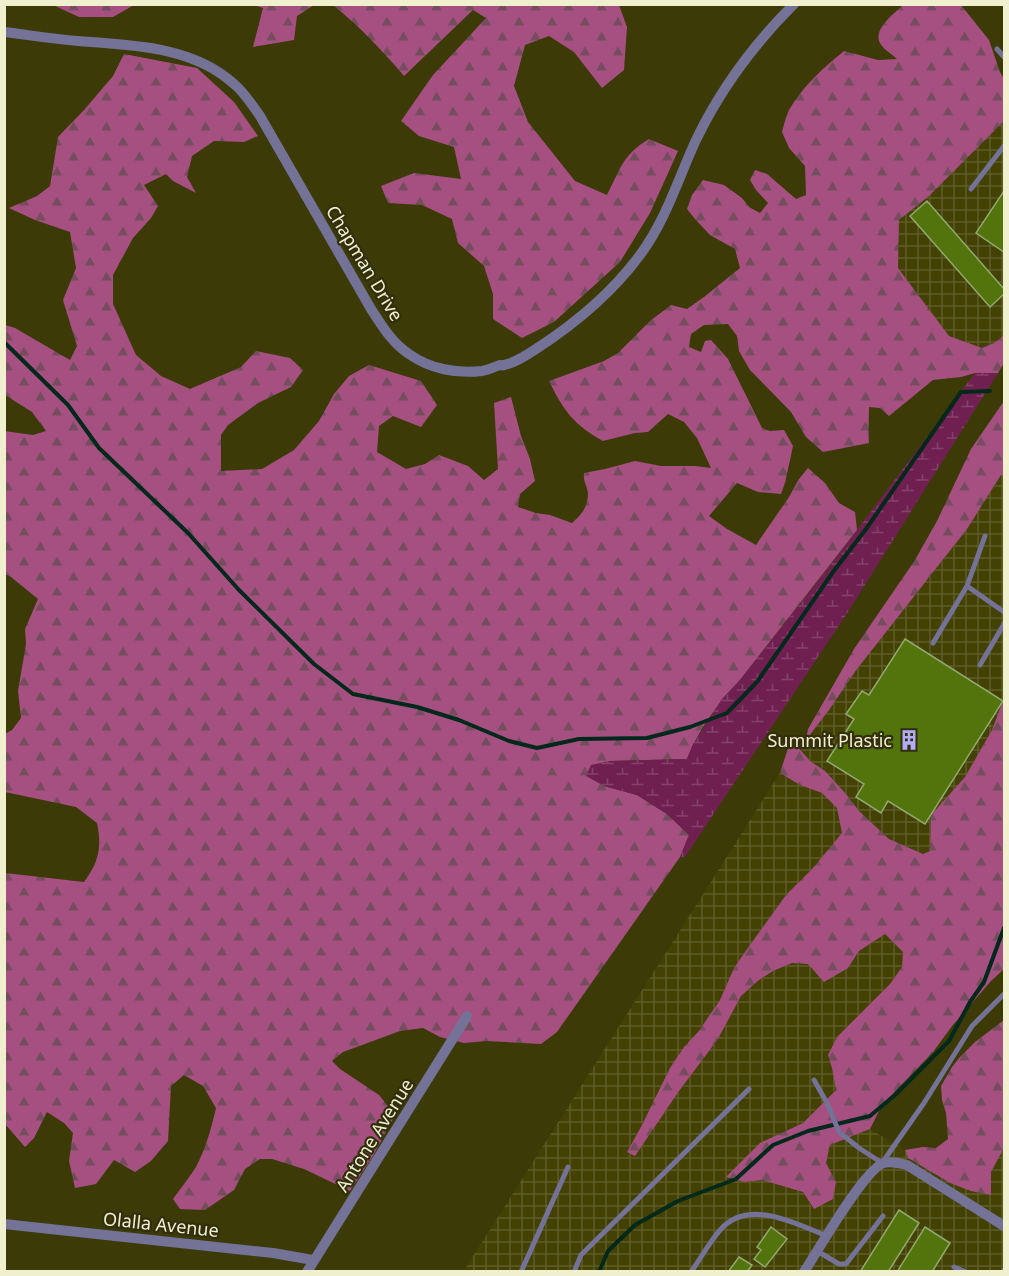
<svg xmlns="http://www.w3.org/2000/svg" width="1009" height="1276" viewBox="0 0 1009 1276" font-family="'Noto Sans',sans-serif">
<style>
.industrial{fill:url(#industrial-grid)}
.forest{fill:url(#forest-firs)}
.wetland{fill:url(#wetland-marsh)}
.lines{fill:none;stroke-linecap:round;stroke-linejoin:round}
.stream{stroke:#00281b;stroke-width:4}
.building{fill:#53730c;stroke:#91a86e;stroke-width:1.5}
.service{stroke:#747297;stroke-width:5}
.minor{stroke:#747297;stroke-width:10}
.labels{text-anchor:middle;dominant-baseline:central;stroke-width:4.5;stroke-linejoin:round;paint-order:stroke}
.street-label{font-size:18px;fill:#f0f0cf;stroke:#312f0d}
.poi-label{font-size:18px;fill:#f0f0cf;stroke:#312f0d;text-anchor:end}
</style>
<defs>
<pattern id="industrial-grid" width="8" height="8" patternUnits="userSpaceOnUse" patternTransform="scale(1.5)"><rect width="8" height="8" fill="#444104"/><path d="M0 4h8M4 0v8" fill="none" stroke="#5f5d28"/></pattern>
<pattern id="forest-firs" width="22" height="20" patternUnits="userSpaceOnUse" patternTransform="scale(1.5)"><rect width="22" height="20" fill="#a55080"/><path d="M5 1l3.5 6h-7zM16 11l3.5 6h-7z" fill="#764c5f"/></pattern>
<pattern id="wetland-marsh" width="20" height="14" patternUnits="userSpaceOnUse" patternTransform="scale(1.5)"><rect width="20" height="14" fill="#6f2051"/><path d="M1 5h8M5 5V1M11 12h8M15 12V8" fill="none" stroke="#844169"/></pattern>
</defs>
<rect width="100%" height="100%" fill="#3c3a06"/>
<!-- industrial -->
<path class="industrial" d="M1004 121V335L994 343 982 348 949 336 898 268 899 220 930 195Z
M1001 475 1004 477V699L992 730 965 777 931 815 930 851 923 854 890 840 859 811 846 794 825 771 810 761 801 750 806 740 829 710 857 669 967 529Z
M780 773 800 785 822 793 838 808 842 833 813 868 786 895 745 952 734 968 720 1000 698 1032 684 1047 627 1152 635 1155 679 1091 718 1039 741 996 759 980 773 971 792 963 848 968 859 951 885 934 903 952 902 967 890 984 837 1037 828 1055 832 1068 836 1089 803 1123 782 1132 745 1182 762 1180 803 1192 813 1209 836 1182 826 1163 830 1145 870 1129 905 1150 909 1158 950 1183 991 1195V1172L1004 1148V1271L463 1272Z"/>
<!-- forest -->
<path class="forest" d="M53 5H134L113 17H79Z
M253 5 313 4 314 5 297 16 294 40 253 47 263 8Z
M333 5H619L627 27 624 70 602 88 574 52 549 36 525 45 514 86 528 122 575 181 607 195C620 170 622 155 649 139L678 151 650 213 620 262 554 322 522 338 493 319V294L484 266 458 243 452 219 422 205 388 203 381 186 414 173 461 179 454 147 419 136 401 121 433 75 486 18 473 10 404 76C382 50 359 26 333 5Z
M903 5H961L989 40 1000 72 1004 79V121L929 196 899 220 898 268 949 336 982 348 994 343 1004 335V363L998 373H975L961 377 933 380 889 416 880 408 869 407C869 419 868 431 869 443L823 452 806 437 791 412 750 370 739 351 737 336 728 324 704 325 691 334 689 347 701 352 705 341 711 340 728 359 762 428 770 431 784 430 793 446 785 483 781 494 758 492 737 483 709 516 727 529 756 545 789 497 799 479 808 468 825 483 839 503 855 512 857 530 740 680C719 702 698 730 687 759L610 761 604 786 637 795 667 814 689 835 680 857 557 1032 541 1044 487 1041 464 1043 440 1037 423 1028 400 1031 343 1052 332 1061 340 1069 379 1095 395 1115 373 1156 350 1191 304 1169 272 1159H260L245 1169 234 1190 205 1210 180 1209 173 1199C181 1188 189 1178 196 1167 206 1148 211 1129 216 1108L203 1086 184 1075 171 1086 168 1141 151 1161 135 1172 114 1160 96 1184 75 1188 69 1161 73 1133 64 1123 47 1112 34 1138 25 1147 5 1124V873L84 882C99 862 102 847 97 823L76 807 5 792V734L12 730 21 718 18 691 26 644 25 629 38 599 11 577 5 574 4 431 33 435 46 431 32 412 5 395V325L15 328 70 360 77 346 63 300 76 268 70 232 35 220 9 208 37 196 50 186 58 137 84 110 113 76 124 54 197 68 234 102 258 136 244 142 214 141 192 156 187 177 196 193 173 181 166 174 144 185 158 206 151 218 133 238 113 275V304L136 355 161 376 190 389 241 367 256 351 290 358 303 370 291 387 258 403 228 425 221 435V471L262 469 294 450 319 421 334 394 349 376 369 365 421 381 437 405 421 427 393 416 379 426 377 452 406 469 425 464 439 455 468 466 484 480 498 469 494 403 511 397 521 436 530 459 535 481 520 494 518 507 536 513 550 515 572 523C582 514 588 507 588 493 587 485 583 482 584 473L605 469 635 461 661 466H695L711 468 697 438 684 422 668 414 648 432 635 433 603 441C574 425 563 410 549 381L604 361 618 353 650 321 671 305 687 309 704 297 740 268 735 249 710 235 695 219 687 209 692 195 703 180 724 185 742 198 749 207 760 213 768 203 756 190 750 180 755 170 767 174 796 199 806 195 805 166 789 148 782 132C784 125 786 116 789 110 803 86 823 68 844 51L878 60 897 59C892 54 881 48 879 41 875 27 895 13 903 5Z
M1004 401V477L1001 475 967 529 857 669 829 710 806 740 808 729 854 649 915 560 937 521 971 449Z
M1004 698V969L991 981 952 1026 933 1052 882 1105 870 1129 830 1145 826 1163 836 1182 833 1199 814 1209 803 1192 762 1180 745 1182 726 1177 760 1143 803 1123 836 1090 832 1068 828 1055 837 1037 890 984 902 967 903 952 885 934 859 951 848 968 824 982 808 964 792 963 773 971 759 980 741 996 718 1039 679 1091 635 1156 627 1152 642 1125 670 1068 684 1047 698 1032 720 1000 734 968 745 952 786 895 813 868 842 833 837 808 822 793 800 785 780 773 791 739 810 761 825 771 846 794 859 811 889 839 923 854 930 851 931 815 965 777 992 730Z
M1004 1020V1148L991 1172V1195L971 1191 950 1183 908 1158 905 1150 923 1147 936 1148 948 1139 946 1113 942 1100 941 1086 952 1067 960 1057 975 1042Z"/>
<!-- wetland -->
<path class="wetland" d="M975 373H998L846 615 685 857H680L689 835 667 814 637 795 604 786 586 776 591 765 610 761 687 759 692 746 722 699 740 680 833 562Z"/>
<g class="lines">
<!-- stream -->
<path class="stream" d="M4 342 68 405 99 448 188 533 239 590 314 664 353 694 417 707 459 720 509 741 537 748 579 739 647 738 690 727 727 713 757 682 833 572 866 529 961 392 990 391
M599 1272 608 1251 635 1225 678 1201 736 1179 773 1145 808 1131 870 1116 895 1095 949 1041 970 1002 984 982 1004 928"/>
</g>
<!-- building -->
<path class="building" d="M1004 191V252L976 233Z
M927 201 1004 289V294L990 307 910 216Z
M905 639 1003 701 925 824 888 801 881 813 856 797 864 784 827 761 854 719 846 714 862 691 869 695Z
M899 1210 919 1223 888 1272H860Z
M771 1227 787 1239 765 1267 754 1259 761 1250 757 1247Z
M925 1227 950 1243 932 1272H897Z
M739 1257 752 1265 747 1272H728Z"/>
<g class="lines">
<!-- service -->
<path class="service" d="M997 49 1004 57
M971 189 1004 146
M967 586 1004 612
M933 643 967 586 985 536
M980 665 1004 624
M814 1080 827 1103 839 1132 859 1148 882 1163 924 1103 972 1026 1004 994
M817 1251 839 1264H846L883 1216
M954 1267 966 1272
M521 1272 568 1167
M574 1272 581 1255 749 1089
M691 1272C701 1258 710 1241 721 1229 749 1198 796 1224 827 1236
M1003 1272 1004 1270"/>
<!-- minor -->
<path class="minor" d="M4 32C29 35 53 39 78 41 131 45 193 46 234 84 245 93 252 105 260 116L371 309C382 326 392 343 409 354 430 369 457 374 482 371 489 370 494 367 500 365 501 365 503 366 504 365 515 363 527 355 536 349 576 323 612 293 640 255 666 220 678 179 696 140 720 90 754 44 794 4
M4 1224 273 1253 313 1260
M307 1272 467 1016
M804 1272C817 1252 865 1168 884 1163 891 1161 899 1163 907 1165L1004 1226"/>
</g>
<!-- icons -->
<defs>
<g id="building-bare" transform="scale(1.62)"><path d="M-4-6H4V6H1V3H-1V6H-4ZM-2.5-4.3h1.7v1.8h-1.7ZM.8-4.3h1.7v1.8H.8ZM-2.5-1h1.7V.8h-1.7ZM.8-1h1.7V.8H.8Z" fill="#b2adf9" stroke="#312f0d" stroke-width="2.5" paint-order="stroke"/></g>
</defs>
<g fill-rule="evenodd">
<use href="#building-bare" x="909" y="740"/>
</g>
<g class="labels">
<!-- street labels -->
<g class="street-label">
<text transform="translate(365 263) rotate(59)">Chapman Drive</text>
<text transform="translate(374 1135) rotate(-58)">Antone Avenue</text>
<text transform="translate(161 1224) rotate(6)">Olalla Avenue</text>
</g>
<!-- poi labels -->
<g class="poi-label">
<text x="892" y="740">Summit Plastic</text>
</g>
</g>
<!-- border -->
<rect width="1009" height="1276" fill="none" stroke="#f0f0cf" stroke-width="12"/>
</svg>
